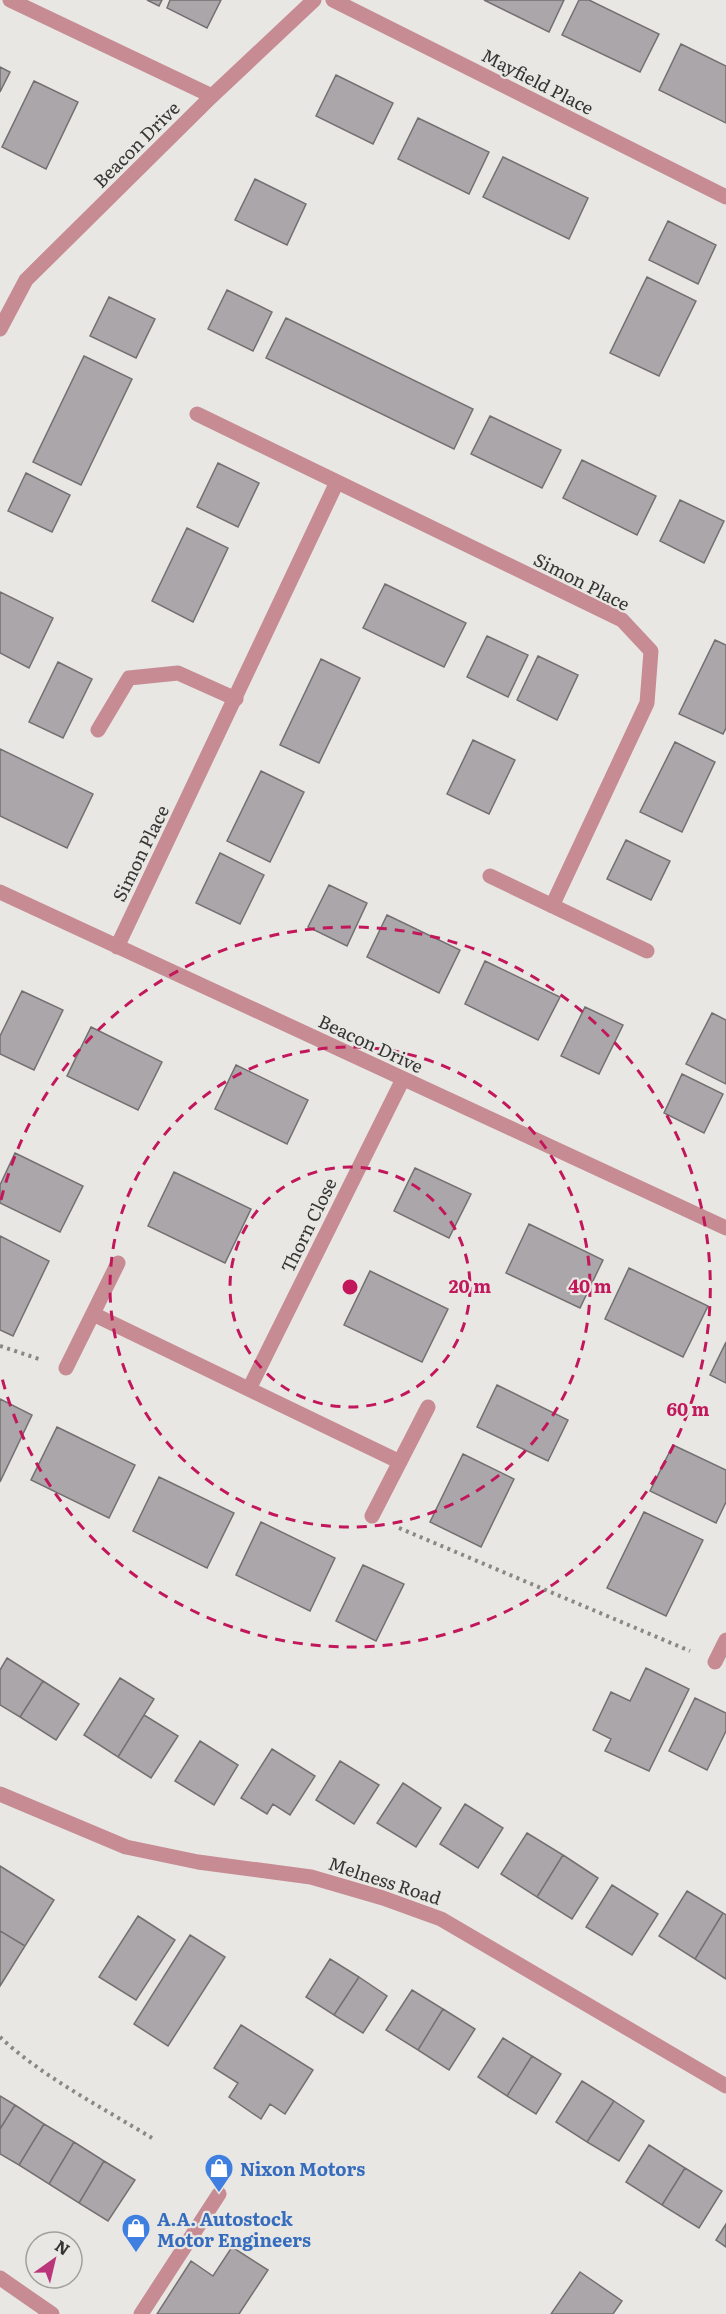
<svg xmlns="http://www.w3.org/2000/svg" width="726" height="2314" viewBox="0 0 726 2314" font-family="Literata,serif">
<style>
.building{fill:#aaa6a9;stroke:#737072;stroke-width:1.5}
.lines{fill:none;stroke-linecap:round;stroke-linejoin:round}
.path{stroke:#898885;stroke-width:4;stroke-dasharray:3 4.5;stroke-linecap:butt}
.lane{stroke:#c68b93;stroke-width:15}
.street{stroke:#c68b93;stroke-width:15}
.ring{fill:none;stroke:#c2185b;stroke-width:3;stroke-dasharray:10 8}
.labels{text-anchor:middle;dominant-baseline:central;stroke-width:4.5;stroke-linejoin:round;paint-order:stroke}
.street-label{font-size:18px;fill:#353533;stroke:#e8e7e3}
.shop-label{font-size:18px;font-weight:bold;fill:#366cbe;stroke:#e8e7e3;text-anchor:start}
.centre{fill:#c2185b;stroke:#e8e7e3;stroke-width:3}
.ring-label{font-size:18px;text-anchor:middle;font-weight:bold;fill:#c2185b;stroke:#e8e7e3;stroke-width:4.5;stroke-linejoin:round;paint-order:stroke}
</style>
<rect width="100%" height="100%" fill="#e8e7e3"/>
<!-- building -->
<path class="building" d="M147 0H162L159 6Z
M170 0H221L207 28 167 8Z
M484 0H564L549 32Z
M579 0H589L659 34 640 72 562 35Z
M681 44 726 66V123L659 90Z
M0 67 10 72 0 92Z
M336 75 393 103 373 144 316 116Z
M34 81 78 102 46 169 2 147Z
M418 118 489 152 469 194 398 159Z
M503 157 588 198 569 239 483 197Z
M255 179 306 204 287 245 235 220Z
M668 221 716 245 698 284 649 260Z
M647 277 696 301 659 376 610 353Z
M227 290 272 312 253 351 208 329Z
M109 297 155 319 136 358 90 336Z
M286 318 473 409 454 449 266 358Z
M84 356 132 379 81 485 33 462Z
M490 416 561 450 542 488 471 454Z
M582 460 656 496 637 535 563 498Z
M218 463 259 483 238 527 197 507Z
M26 473 70 495 52 532 8 511Z
M680 500 724 521 704 563 660 541Z
M187 528 228 548 193 622 152 601Z
M385 584 466 623 444 667 363 628Z
M0 592 53 618 29 668 0 653Z
M487 636 528 655 508 697 467 677Z
M715 640 726 645V728L723 734 679 714Z
M538 656 578 675 557 720 517 700Z
M321 659 360 678 319 763 280 745Z
M58 662 92 679 63 738 29 722Z
M473 740 515 760 489 814 447 794Z
M675 742 715 762 682 832 640 812Z
M0 749 93 794 67 848 0 816Z
M261 771 304 792 270 862 227 841Z
M626 840 670 861 651 900 607 879Z
M220 853 264 875 240 924 196 903Z
M329 885 367 903 347 946 308 927Z
M387 915 460 950 439 993 367 957Z
M485 961 560 997 538 1040 465 1004Z
M22 991 63 1010 34 1070 0 1054V1036Z
M585 1007 623 1025 599 1074 561 1056Z
M712 1013 726 1020V1084L686 1064Z
M91 1027 162 1062 138 1110 67 1076Z
M236 1065 308 1100 287 1144 215 1109Z
M682 1074 723 1094 704 1133 664 1113Z
M15 1153 83 1186 60 1232 0 1203V1185Z
M415 1168 471 1194 449 1238 394 1211Z
M174 1172 251 1209 225 1263 148 1226Z
M529 1224 603 1260 580 1308 506 1273Z
M0 1236 49 1261 13 1336 0 1330Z
M629 1268 708 1306 683 1357 605 1319Z
M370 1271 448 1309 422 1362 344 1325Z
M726 1342V1383L710 1375Z
M497 1385 568 1420 548 1461 477 1427Z
M0 1399 32 1415 0 1482Z
M57 1427 135 1465 109 1518 31 1480Z
M673 1445 726 1470V1502L716 1523 650 1491Z
M463 1454 514 1479 481 1547 430 1522Z
M159 1477 234 1513 207 1568 133 1531Z
M644 1512 703 1540 666 1616 607 1588Z
M261 1522 335 1558 310 1611 236 1575Z
M363 1565 404 1584 376 1641 336 1621Z
M7 1658 43 1681 20 1717 0 1705V1670Z
M646 1668 689 1689 649 1771 605 1751 611 1739 593 1730 611 1692 630 1701Z
M120 1678 154 1699 118 1757 84 1735Z
M43 1681 79 1704 56 1740 20 1717Z
M695 1698 726 1713V1731L707 1770 669 1751Z
M144 1715 178 1736 151 1778 118 1757Z
M200 1741 238 1765 214 1805 175 1781Z
M272 1749 315 1776 290 1815 273 1804 267 1814 241 1798Z
M340 1761 379 1785 354 1824 316 1800Z
M403 1783 441 1808 416 1847 377 1823Z
M465 1804 503 1828 478 1868 440 1844Z
M527 1833 563 1855 537 1897 501 1874Z
M563 1855 598 1878 572 1919 537 1897Z
M0 1866 54 1900 25 1946 0 1931Z
M612 1885 658 1914 632 1955 586 1927Z
M687 1891 723 1913 695 1959 659 1936Z
M723 1913 726 1915V1979L695 1959Z
M138 1916 175 1940 136 2000 99 1977Z
M0 1931 25 1946 0 1986Z
M190 1935 225 1957 168 2046 134 2024Z
M330 1959 359 1977 334 2015 306 1997Z
M359 1977 387 1996 363 2033 334 2015Z
M412 1990 443 2009 418 2050 386 2030Z
M443 2009 475 2029 449 2070 418 2050Z
M241 2025 313 2070 285 2114 270 2104 261 2119 229 2097 238 2083 214 2068Z
M503 2038 532 2056 507 2096 478 2077Z
M532 2056 561 2074 536 2114 507 2096Z
M582 2081 614 2101 587 2142 556 2122Z
M0 2096 15 2105 0 2129Z
M614 2101 644 2121 619 2161 587 2142Z
M15 2105 44 2124 19 2165 0 2154V2129Z
M44 2124 74 2142 49 2184 19 2165Z
M74 2142 104 2161 79 2203 49 2184Z
M649 2145 685 2168 662 2205 626 2182Z
M104 2161 135 2180 108 2221 79 2203Z
M685 2168 722 2191 699 2228 662 2205Z
M726 2224V2247L716 2240Z
M232 2247 268 2270 239 2314H157L191 2261 213 2276Z
M580 2272 622 2301 613 2314H551Z"/>
<g class="lines">
<!-- path -->
<path class="path" d="M0 1346 39 1359
M399 1528 690 1651
M0 2037C41 2076 103 2108 152 2138"/>
<!-- lane -->
<path class="lane" d="M98 730 129 678 178 673 236 699
M0 2278 52 2314
M141 2314 219 2194"/>
<!-- street -->
<path class="street" d="M10 0 212 96
M333 0 726 197
M0 329 26 280 212 96 314 0
M197 414 622 620 651 651 647 703 552 906
M490 876 647 951
M0 892 726 1228
M117 947 337 482
M93 1314 400 1462
M66 1368 118 1263
M249 1389 403 1079
M372 1516 428 1407
M715 1662 726 1640
M0 1794 126 1847 198 1862 311 1877 383 1898 441 1919 726 2086"/>
</g>
<!-- distance rings -->
<g class="ring">
<circle cx="350" cy="1287" r="120"/>
<circle cx="350" cy="1287" r="240"/>
<path d="M1 1200A360 360 0 1 1 1 1374"/>
</g>
<!-- icons -->
<defs>
<g id="shop-pin" transform="scale(1.5)"><path d="M0 17L-7.5 6A9.5 9.5 0 1 1 7.5 6Z" fill="#3f7fe0" stroke="#e8e7e3"/><path d="M-5-2.5h2.3a2.7 3.5 0 0 1 5.4 0H5L5.5 6h-11ZM-1.5-2.5h3a1.5 2.3 0 0 0-3 0Z" fill="#fff"/></g>
</defs>
<g fill-rule="evenodd">
<use href="#shop-pin" x="219" y="2168"/>
<use href="#shop-pin" x="136" y="2228"/>
</g>
<g class="labels">
<!-- street labels -->
<g class="street-label">
<text transform="translate(538 81) rotate(27)">Mayfield Place</text>
<text transform="translate(136 144) rotate(-45)">Beacon Drive</text>
<text transform="translate(582 581) rotate(27)">Simon Place</text>
<text transform="translate(140 853) rotate(-64)">Simon Place</text>
<text transform="translate(371 1043) rotate(25)">Beacon Drive</text>
<text transform="translate(308 1225) rotate(-64)">Thorn Close</text>
<text transform="translate(385 1880) rotate(18)">Melness Road</text>
</g>
<!-- shop labels -->
<g class="shop-label">
<text x="240" y="2168">Nixon Motors</text>
<text x="157" y="2218">A.A. Autostock<tspan x="157" dy="21">Motor Engineers</tspan></text>
</g>
</g>
<circle cx="350" cy="1287" r="9" class="centre"/>
<g class="ring-label">
<text x="470" y="1293">20 m</text>
<text x="590" y="1293">40 m</text>
<text x="688" y="1416">60 m</text>
</g>
<!-- north arrow -->
<g transform="translate(54 2260) rotate(34)"><circle r="28" fill="#e8e7e3" stroke="#a0a09d" stroke-width="1.5"/>
<path d="M0-4.5L10 22L0 15L-10 22Z" fill="#ba3579"/>
<text y="-9" font-size="16" font-weight="bold" text-anchor="middle" fill="#353533">N</text>
</g>
</svg>
